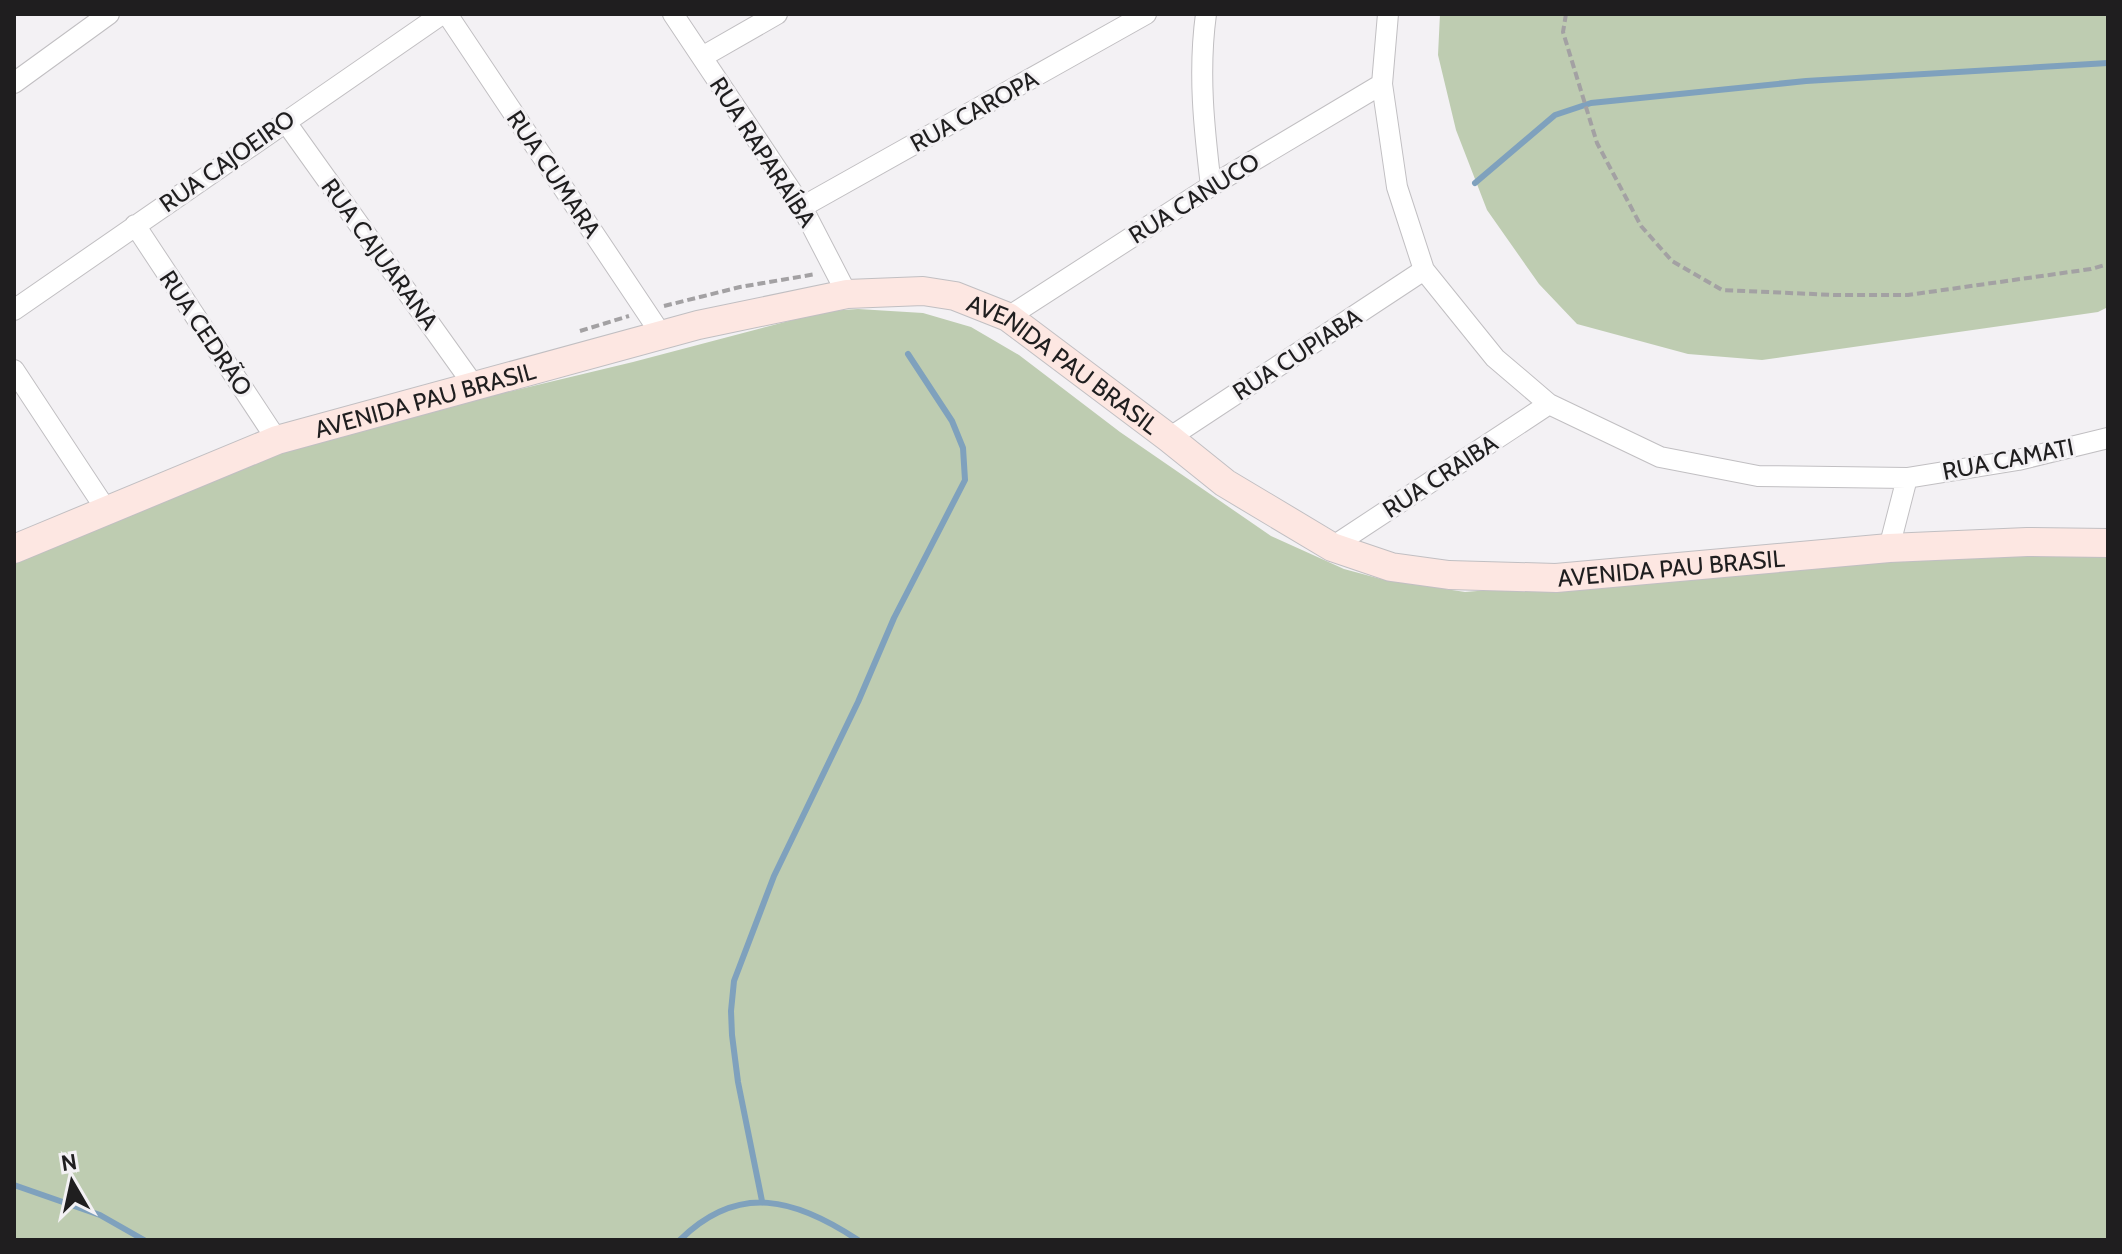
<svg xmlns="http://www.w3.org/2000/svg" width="2122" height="1254" viewBox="0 0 2122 1254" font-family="Cabin,sans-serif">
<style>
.green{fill:#beccb1}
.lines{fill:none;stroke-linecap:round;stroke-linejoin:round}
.stream{stroke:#7fa1bd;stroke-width:6}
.minor-casing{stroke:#c1bfc2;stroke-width:22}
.secondary-casing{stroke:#c1bfc2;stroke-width:30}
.path{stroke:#a3a1a3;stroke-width:4;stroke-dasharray:8 4;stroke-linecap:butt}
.minor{stroke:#fff;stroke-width:20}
.secondary{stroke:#fde7e2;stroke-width:28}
.labels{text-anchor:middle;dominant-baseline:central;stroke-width:6;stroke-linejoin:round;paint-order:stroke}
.street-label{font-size:24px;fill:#1f1e1f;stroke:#f3f1f4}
</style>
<rect width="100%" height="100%" fill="#f3f1f4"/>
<!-- green -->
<path class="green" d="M1440 14H2108V307L2098 312 1762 360 1688 354 1577 324 1539 284 1487 210 1456 130 1438 55Z
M858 309 923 313 971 327 1019 355 1120 432 1271 536 1344 569 1381 579 1465 592 1700 573 2108 548V1240H14V556L292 444 633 362 827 311Z"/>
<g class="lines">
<!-- stream -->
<path class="stream" d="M1475 183 1555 115 1591 103 1806 81 2108 63
M14 1185 100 1215 144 1240
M762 1201 738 1082 732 1035 731 1011 734 981 774 876 858 702 894 618 965 480 963 448 952 421 908 354
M680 1240C739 1182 796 1199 858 1240"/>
<!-- minor casing -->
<g class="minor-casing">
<path id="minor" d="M447 14 661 334
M673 14 802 207 847 294
M1206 14C1198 72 1204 128 1211 186
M1388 14 1382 84 1397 187 1424 270 1495 358 1549 404 1660 457 1758 476 1907 478 2018 460 2108 438
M702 57 777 14
M14 83 109 14
M285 121 475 387
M802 207 1146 14
M135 225 277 440
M14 310 442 14
M1008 317 1211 186 1382 84
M14 370 107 511
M1169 438 1424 270
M1332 547 1549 404
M1889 548 1907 478"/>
</g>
<!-- secondary casing -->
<g class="secondary-casing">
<g id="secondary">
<path id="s1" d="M14 549 277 440 698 325 847 294 923 291 955 296 1008 317 1169 438 1225 483 1332 547 1391 567 1449 575 1556 578 1889 548 2027 542 2108 543"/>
</g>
</g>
<!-- path -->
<path class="path" d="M1566 14 1563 32 1597 143 1641 226 1672 261 1722 290 1835 295H1908L2091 269 2108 264
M664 306 740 287 816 274
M580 331 629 316"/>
<!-- minor -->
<use href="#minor" class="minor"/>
<!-- secondary -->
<use href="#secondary" class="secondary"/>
</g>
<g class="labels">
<!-- street labels -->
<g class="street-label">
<text transform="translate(974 111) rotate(-29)">RUA CAROPA</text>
<text transform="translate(763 152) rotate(57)">RUA RAPARAÍBA</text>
<text transform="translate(227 161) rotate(-35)">RUA CAJOEIRO</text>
<text transform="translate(554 174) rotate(56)">RUA CUMARA</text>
<text transform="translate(1194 198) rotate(-32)">RUA CANUCO</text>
<text transform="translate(380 254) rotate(54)">RUA CAJUARANA</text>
<text transform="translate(206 333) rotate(56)">RUA CEDRÃO</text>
<text transform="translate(1297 354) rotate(-33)">RUA CUPIABA</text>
<text stroke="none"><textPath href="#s1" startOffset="1110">AVENIDA PAU BRASIL</textPath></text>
<text stroke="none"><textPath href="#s1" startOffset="438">AVENIDA PAU BRASIL</textPath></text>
<text transform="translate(2008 459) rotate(-11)">RUA CAMATI</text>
<text transform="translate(1440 476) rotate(-33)">RUA CRAIBA</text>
<text stroke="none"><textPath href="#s1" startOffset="1780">AVENIDA PAU BRASIL</textPath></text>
</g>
</g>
<!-- border -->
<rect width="2122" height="1254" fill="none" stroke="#1f1e1f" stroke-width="32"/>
<!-- north arrow -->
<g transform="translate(72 1182) rotate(351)" stroke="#f3f1f4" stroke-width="6" paint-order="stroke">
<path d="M0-6L14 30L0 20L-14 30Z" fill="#1f1e1f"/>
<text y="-12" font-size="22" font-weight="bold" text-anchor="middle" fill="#1f1e1f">N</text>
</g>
</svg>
